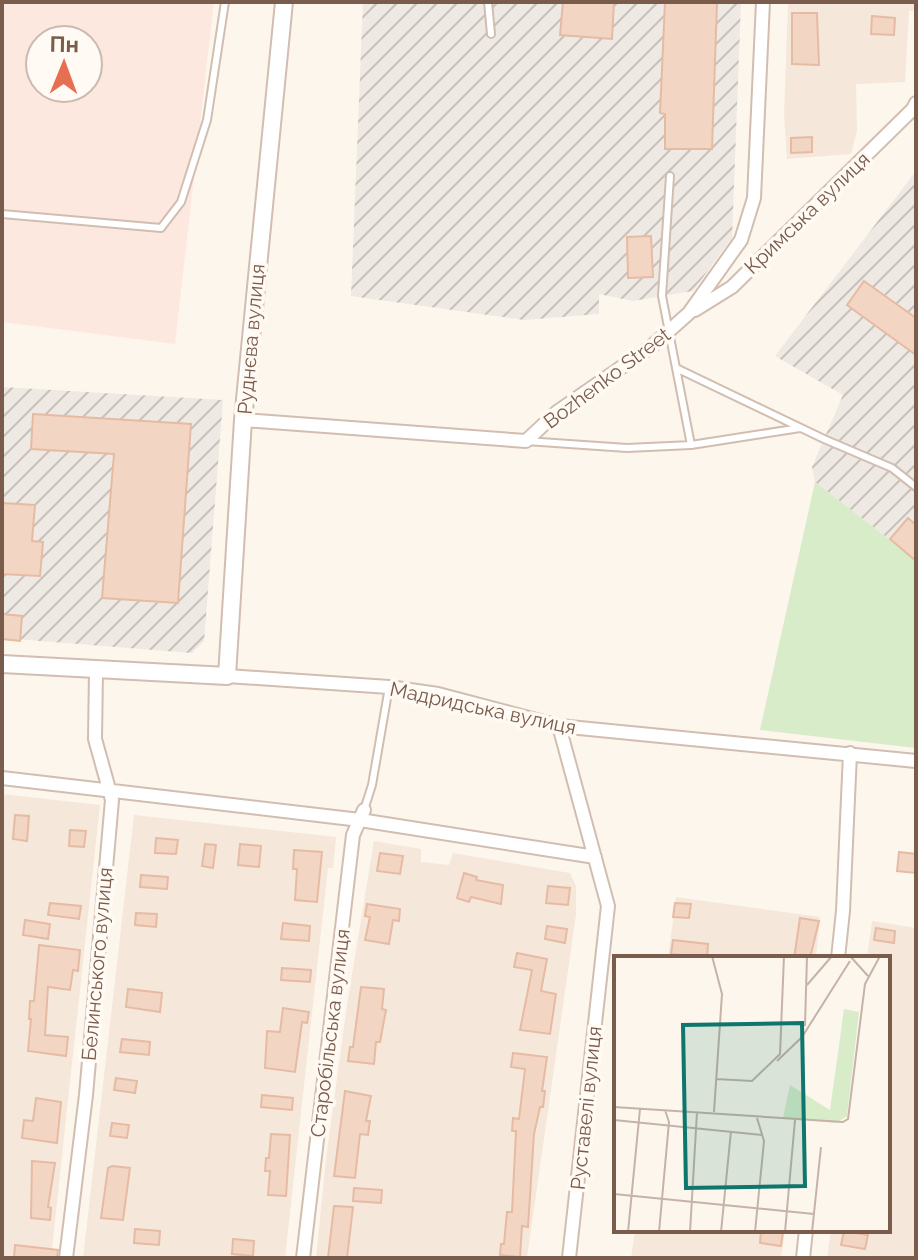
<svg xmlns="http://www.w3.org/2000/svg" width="918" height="1260" viewBox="0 0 918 1260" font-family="Raleway,sans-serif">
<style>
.residential{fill:#f5e8da}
.commercial{fill:#fde8e0;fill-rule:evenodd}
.industrial{fill:url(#industrial-furrows)}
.grass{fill:#d8ecc9}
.building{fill:#f3d5c3;stroke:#e6bba3;stroke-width:2}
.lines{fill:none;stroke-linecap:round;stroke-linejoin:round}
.service-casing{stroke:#d1beb0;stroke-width:10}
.minor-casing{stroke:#d1beb0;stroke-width:16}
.tertiary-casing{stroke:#d1beb0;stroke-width:20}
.service{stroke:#fff;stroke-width:6}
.minor{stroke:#fff;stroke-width:12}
.tertiary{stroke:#fff;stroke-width:16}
.labels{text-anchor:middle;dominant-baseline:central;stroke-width:7;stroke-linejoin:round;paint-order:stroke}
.street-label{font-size:20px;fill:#7a5c4d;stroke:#fffaf3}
.inset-road{fill:none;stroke:#c5b3a7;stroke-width:2}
.view{fill:#0f766e;fill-opacity:0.15;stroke:#0f766e;stroke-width:4}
.inset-edge{fill:none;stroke:#7a5c4d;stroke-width:4}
</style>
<defs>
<pattern id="industrial-furrows" width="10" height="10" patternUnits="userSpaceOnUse" patternTransform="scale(2)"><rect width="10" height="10" fill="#efe9e4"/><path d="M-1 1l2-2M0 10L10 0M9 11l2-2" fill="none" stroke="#c7c0bb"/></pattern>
</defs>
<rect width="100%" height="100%" fill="#fdf6ec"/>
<!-- residential -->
<path class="residential" d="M788 2H916V11H909L905 82 856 84 857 131 851 154 787 159 784 114Z
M2 794 100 805 51 1258H2Z
M134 815 336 837 333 868H328L285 1258H83Z
M374 841 421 849V862L449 865 453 853 570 873 576 886V915L527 1258H316L326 1158 348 998Z
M676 897 820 917 816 958H668Z
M872 921 916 928V1258H827L831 1230H888V958H867Z
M635 1230H785L781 1258H631Z"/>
<!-- commercial -->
<path class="commercial" d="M2 2H214L175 344 2 322ZM40 40H88V88H40Z"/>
<!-- industrial -->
<path class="industrial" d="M363 2H741L732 238 693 291 633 301 599 294V314L524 320 351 296Z
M916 171V560L815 482 812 467 843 395 775 356Z
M2 387 223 400 204 641 192 653 2 638Z"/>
<!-- grass -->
<path class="grass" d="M815 482 916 560V748L760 730Z"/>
<!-- building -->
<path class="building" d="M563 2H614L612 39 560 35Z
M665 2H717L712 149H665V114L660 113Z
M792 13H817L819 65 792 64Z
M872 16 895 18 894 35 871 34Z
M812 137V152L791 153V138Z
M651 236 653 277 628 278 627 237Z
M864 281 916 318V355L847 305Z
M33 414 191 424 178 603 102 598 114 454 31 449Z
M2 503 35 505 32 541 43 542 40 576 2 574Z
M908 518 916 525V561L890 539Z
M2 614 22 616 20 641 2 639Z
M15 815 29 816 27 841 13 839Z
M70 830 86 831 84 847 69 846Z
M156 838 178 840 176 854 155 853Z
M205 844 216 845 213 868 202 866Z
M240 844 261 846 259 867 238 865Z
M294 850 322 852 317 902 295 900 297 869H293Z
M899 852 916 854V873L897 871Z
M380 853 403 856 400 874 377 871Z
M464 873 477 877 476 880 503 885 501 904 471 897 469 902 457 898Z
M141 875 168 877 167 889 140 887Z
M548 886 570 888 568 905 546 903Z
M50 903 81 906 79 919 48 915Z
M675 903 691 904 689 918 673 917Z
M367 904 400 909 399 921 393 920 389 944 365 940 370 917 365 916Z
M136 913 157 914 156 927 135 925Z
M800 918 819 921 810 958H794Z
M25 920 50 924 48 939 23 935Z
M283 923 310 926 309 941 281 939Z
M547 926 567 929 565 943 545 939Z
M876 928 895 931 894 943 874 940Z
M673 940 708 944 707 958 671 954Z
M39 945 80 950 78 971 73 970 70 990 48 987 45 1035 68 1037 66 1056 28 1051 31 1019H29L30 1001H34Z
M517 953 547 959 541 991 556 994 550 1034 520 1030 532 970 514 967Z
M282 968 311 970 310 982 281 980Z
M361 987 384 989 382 1009 386 1010 380 1042H376L374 1064 348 1061 350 1047H353Z
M128 989 162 993 160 1012 126 1007Z
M283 1008 309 1012 307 1023 302 1022 295 1072 265 1068 267 1031 280 1032Z
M122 1039 150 1042 149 1055 120 1052Z
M513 1053 547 1057 542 1091H545L543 1107H540L534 1134 528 1227 522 1226 520 1257 500 1255 501 1244H504L507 1212H512L516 1131H512L513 1118 519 1119 525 1069 511 1067Z
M116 1078 137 1081 135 1093 114 1090Z
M345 1091 371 1096 366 1121H370L368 1135 360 1134 355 1178 334 1176Z
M262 1095 293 1098 292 1110 261 1107Z
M36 1098 61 1102 57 1143 22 1138 24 1120 33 1121Z
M112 1123 129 1125 127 1138 110 1136Z
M271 1134 290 1135 286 1196 268 1195 270 1171H265L266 1158H269Z
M32 1161 55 1163 48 1207 51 1208 50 1220 31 1218Z
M112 1166 130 1168 123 1220 101 1218 108 1168Z
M354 1188 382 1190 381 1203 353 1201Z
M334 1206 353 1207 347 1258H328Z
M135 1229 160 1231 159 1245 134 1243Z
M761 1230 783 1232 781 1246 760 1243Z
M844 1231 868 1235 865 1249 841 1245Z
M233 1239 254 1241 253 1256 232 1254Z
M15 1245 58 1250 57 1258H14Z"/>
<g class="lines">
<!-- service casing -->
<g class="service-casing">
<path id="service" d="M488 2 491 34
M670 176 662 296 691 445
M2 214 161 228 181 202 207 120 225 2
M676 368 824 439 892 468 916 487
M526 441 627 448 691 445 800 428
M364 810 372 785 389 687"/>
</g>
<!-- minor casing -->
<g class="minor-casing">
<path id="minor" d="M695 310 732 287 913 109 916 103
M243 420 526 441 557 412 652 346 689 313 741 240 754 198 763 2
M227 676 389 687 438 694 559 726 916 761
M559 726 608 906 569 1258
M2 778 360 820 595 857
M838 958 843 911 850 753
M66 1258 86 1095 112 800 95 739 96 671
M303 1258 353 835 364 810
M803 1258 806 1230"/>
</g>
<!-- tertiary casing -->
<g class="tertiary-casing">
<path id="tertiary" d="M2 664 227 676 243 420 284 2"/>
</g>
<!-- service -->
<use href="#service" class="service"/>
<!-- minor -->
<use href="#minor" class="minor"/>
<!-- tertiary -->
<use href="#tertiary" class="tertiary"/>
</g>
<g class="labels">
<!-- street labels -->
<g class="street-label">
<text transform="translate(807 213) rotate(-44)">Кримська вулиця</text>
<text transform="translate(251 339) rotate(-85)">Руднєва вулиця</text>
<text transform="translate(607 378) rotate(-37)">Bozhenko Street</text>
<text transform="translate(483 708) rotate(12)">Мадридська вулиця</text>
<text transform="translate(97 964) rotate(-85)">Белинського вулиця</text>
<text transform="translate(330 1033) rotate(-83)">Старобільська вулиця</text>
<text transform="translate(586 1108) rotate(-84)">Руставелі вулиця</text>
</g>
</g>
<!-- overview -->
<g transform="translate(614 956)">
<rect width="276" height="276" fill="#fdf6ec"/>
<path d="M230 53 245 56 233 160 222 167 169 162 176 129 216 154Z" fill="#d8ecc9"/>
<path class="inset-road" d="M98 0 108 38 100 156M236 0 254 20M193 29 218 0M191 70 193 0M163 105 188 81 236 5M102 123 138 125 166 98 170 0M0 151 229 166 234 163 251 28 266 0M0 164 148 179M0 238 200 258M14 276 26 153M45 276 55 166 51 154M76 276 83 156M107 276 117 175M141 276 150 185 143 162M171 276 181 164M198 276 207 191"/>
<path class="view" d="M188 67 191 230 72 232 69 69Z"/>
<rect width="276" height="276" class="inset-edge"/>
</g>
<!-- border -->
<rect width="918" height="1260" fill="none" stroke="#7a5c4d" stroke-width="8"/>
<!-- north arrow -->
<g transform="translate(64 64) rotate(1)"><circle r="38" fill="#fffaf3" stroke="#cabbb1" stroke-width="2"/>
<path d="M0-6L14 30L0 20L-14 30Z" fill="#e76f51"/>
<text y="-12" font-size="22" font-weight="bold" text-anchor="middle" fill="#7a5c4d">Пн</text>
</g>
</svg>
